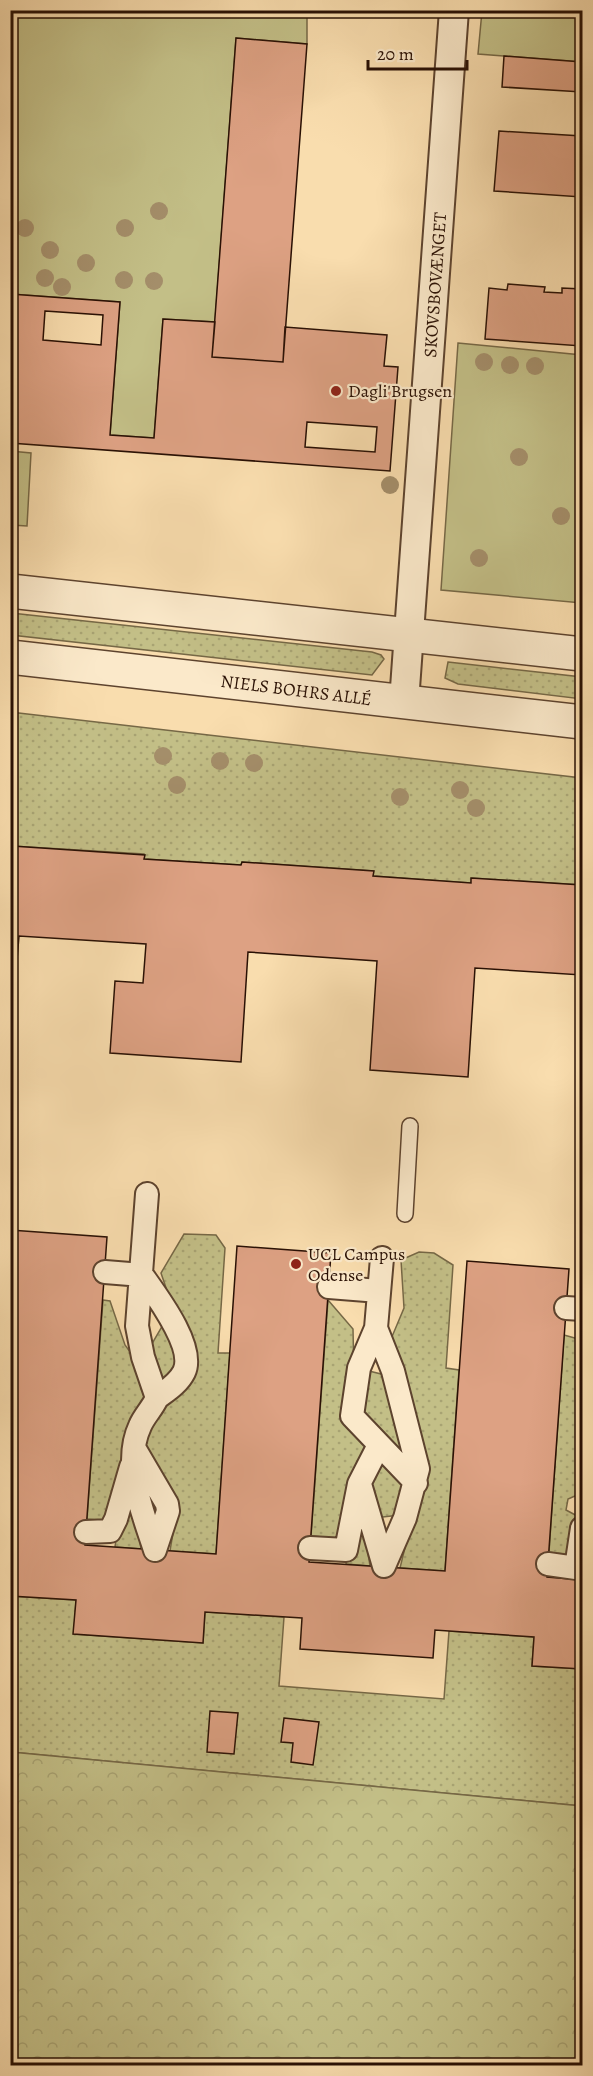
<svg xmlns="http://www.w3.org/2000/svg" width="593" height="2076" viewBox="0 0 593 2076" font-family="Alegreya,serif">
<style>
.grass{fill:url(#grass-dots);stroke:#766846;stroke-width:1.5}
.forest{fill:url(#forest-crowns);stroke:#766846;stroke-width:1.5}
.park{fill:#c3bf87;stroke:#766846;stroke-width:1.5}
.building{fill:#dda183;stroke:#291004;stroke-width:1.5;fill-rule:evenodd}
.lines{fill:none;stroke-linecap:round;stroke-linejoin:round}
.service-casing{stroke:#5d432e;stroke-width:18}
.pedestrian-casing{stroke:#5d432e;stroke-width:26}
.minor-casing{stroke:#5d432e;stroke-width:32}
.tertiary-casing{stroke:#5d432e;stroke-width:36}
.service{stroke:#fbe9ca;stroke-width:15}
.pedestrian{stroke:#fbe9ca;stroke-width:22}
.minor{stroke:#fbe9ca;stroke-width:28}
.tertiary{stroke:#fbe9ca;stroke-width:33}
.tree{fill:#a48e6a}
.poi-dot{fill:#8f2418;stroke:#fbe9ca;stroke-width:2}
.labels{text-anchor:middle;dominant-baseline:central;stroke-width:4.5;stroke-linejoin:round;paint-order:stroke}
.street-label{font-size:18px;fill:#291004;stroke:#fbe9ca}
.poi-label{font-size:18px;fill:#291004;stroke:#fbe9ca;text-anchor:start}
</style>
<defs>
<pattern id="grass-dots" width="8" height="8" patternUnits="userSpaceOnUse" patternTransform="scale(1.5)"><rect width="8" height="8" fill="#c3bf87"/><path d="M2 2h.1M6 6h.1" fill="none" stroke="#a8a373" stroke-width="1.8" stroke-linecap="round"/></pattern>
<pattern id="forest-crowns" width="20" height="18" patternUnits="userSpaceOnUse" patternTransform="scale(1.5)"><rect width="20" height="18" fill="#c3bf87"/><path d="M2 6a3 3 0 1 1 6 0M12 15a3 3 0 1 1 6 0" fill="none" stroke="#a8a373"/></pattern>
</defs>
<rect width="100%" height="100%" fill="#f9ddae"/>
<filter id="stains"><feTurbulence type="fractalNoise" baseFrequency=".00333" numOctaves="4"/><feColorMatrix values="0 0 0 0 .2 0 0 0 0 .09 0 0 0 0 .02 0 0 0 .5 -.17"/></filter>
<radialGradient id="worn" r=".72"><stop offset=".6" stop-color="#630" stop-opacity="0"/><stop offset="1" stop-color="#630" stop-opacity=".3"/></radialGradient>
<!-- grass -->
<path class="grass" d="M11 613 372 652 381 655 384 659 372 675 11 635Z
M448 662 582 677V699L458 684 445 678Z
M10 712 582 778V885L472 878 471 883 373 876V871L242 862 241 865 144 859V854L12 846 11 849Z
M184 1234 216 1235 225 1248 218 1353H230L216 1554 170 1551 176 1515 140 1448 188 1353 161 1273Z
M419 1252 434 1253 453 1265 446 1368 459 1370 445 1571 400 1568 424 1470 391 1339 404 1308 401 1260Z
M103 1300 110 1301 125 1345 133 1356 148 1392 107 1521 87 1519Z
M328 1300 353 1329 354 1378 369 1440 345 1539 311 1536Z
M164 1323 182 1356 163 1388 150 1347Z
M564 1335 582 1340V1493L568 1499 566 1510 581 1518 575 1555 549 1552Z
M369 1371 381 1374 391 1385 408 1463 356 1405Z
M378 1455 405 1478 400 1515 374 1518 366 1478Z
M131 1480 141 1549 115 1547 119 1517Z
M359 1494 370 1566 346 1564Z
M10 1596 76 1600 74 1634 203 1643 205 1612 284 1617 279 1686 444 1699 449 1631 534 1637 532 1666 582 1669V1806L11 1752Z"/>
<!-- forest -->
<path class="forest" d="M11 1752 582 1806V2065H11Z"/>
<!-- park -->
<path class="park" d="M10 11H307V44L236 38 215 322 163 319 154 438 110 435 120 302 11 294Z
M482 11H582V62L478 54Z
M458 343 582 355V603L441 590Z
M10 451 31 453 27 526 11 525Z"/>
<!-- building -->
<path class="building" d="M236 38 307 44 283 362 212 357Z
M504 56 582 62V92L502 87Z
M499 131 582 136V197L494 191Z
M508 284 545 287 544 292 562 293V288L582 289V346L485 339 489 288 507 290Z
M10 294 120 302 110 435 154 438 163 319 215 322 212 357 283 362 285 327 387 335 384 366 398 367 390 471 10 443ZM45 311 103 315 101 345 43 340ZM307 422 377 427 375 452 305 447Z
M12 846 145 855 144 859 241 865 242 862 374 871 373 876 471 883V878L582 885V975L475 968 468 1077 370 1070 377 961 248 952 241 1062 110 1053 115 981 143 983 146 944 19 936 10 1043Z
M10 1230 107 1237 85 1545 216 1554 237 1246 331 1253 309 1562 400 1568 445 1571 467 1261 569 1269 547 1577 582 1580V1669L532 1666 534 1637 449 1631 435 1630 433 1658 300 1649 302 1618 205 1612 203 1643 73 1634 76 1600 10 1596Z
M210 1711 238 1713 234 1754 207 1752Z
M284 1718 319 1722 313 1765 291 1762 293 1743 281 1742Z"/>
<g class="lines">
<!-- service casing -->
<g class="service-casing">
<path id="service" d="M405 1214 410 1126"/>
</g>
<!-- pedestrian casing -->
<g class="pedestrian-casing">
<path id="pedestrian" d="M147 1194 137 1326 143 1357 157 1398C152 1409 144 1416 140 1426 122 1464 143 1513 155 1550
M382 1258 376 1328 393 1371 418 1469 405 1518 384 1566
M105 1272 142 1275C156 1295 196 1347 184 1372 178 1384 166 1391 157 1398
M329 1287 379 1291
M566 1308 582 1309
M376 1328 359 1368 352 1416 416 1483
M136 1451 167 1504 168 1511 155 1550
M360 1484 384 1566
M86 1532 110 1531 116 1519 131 1467
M310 1548 346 1550 359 1484 379 1445
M548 1564 576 1568 582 1528"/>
</g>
<!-- minor casing -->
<g class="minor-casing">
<path id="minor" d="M404 702 454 10"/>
</g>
<!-- tertiary casing -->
<g class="tertiary-casing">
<path id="tertiary" d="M10 591 582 654
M10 657 582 722"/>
</g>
<!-- service -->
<use href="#service" class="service"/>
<!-- pedestrian -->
<use href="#pedestrian" class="pedestrian"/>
<!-- minor -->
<use href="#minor" class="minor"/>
<!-- tertiary -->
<use href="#tertiary" class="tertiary"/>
</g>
<!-- trees -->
<g class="tree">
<circle cx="159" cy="211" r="9"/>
<circle cx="25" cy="228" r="9"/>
<circle cx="125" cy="228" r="9"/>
<circle cx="50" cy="250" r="9"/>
<circle cx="86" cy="263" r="9"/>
<circle cx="45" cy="278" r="9"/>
<circle cx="124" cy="280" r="9"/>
<circle cx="154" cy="281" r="9"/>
<circle cx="62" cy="287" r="9"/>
<circle cx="484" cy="362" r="9"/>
<circle cx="510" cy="365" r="9"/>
<circle cx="535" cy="366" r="9"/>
<circle cx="519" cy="457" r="9"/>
<circle cx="390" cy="485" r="9"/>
<circle cx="561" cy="516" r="9"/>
<circle cx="479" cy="558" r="9"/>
<circle cx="163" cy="756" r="9"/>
<circle cx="220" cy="761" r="9"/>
<circle cx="254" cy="763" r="9"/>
<circle cx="177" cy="785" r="9"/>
<circle cx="460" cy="790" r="9"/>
<circle cx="400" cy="797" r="9"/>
<circle cx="476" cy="808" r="9"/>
</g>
<!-- markers -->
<g class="poi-dot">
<circle cx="336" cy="391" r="6"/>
<circle cx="296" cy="1264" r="6"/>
</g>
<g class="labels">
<!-- street labels -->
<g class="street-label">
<text transform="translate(435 285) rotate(-86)">SKOVSBOVÆNGET</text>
<text transform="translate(296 690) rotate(7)">NIELS BOHRS ALLÉ</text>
</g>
<!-- poi labels -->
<g class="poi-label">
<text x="348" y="391">Dagli'Brugsen</text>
<text x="308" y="1254">UCL Campus<tspan x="308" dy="21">Odense</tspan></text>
</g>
</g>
<!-- margin -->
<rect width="593" height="2076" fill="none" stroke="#f9ddae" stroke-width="36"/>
<rect x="12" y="12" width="569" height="2052" fill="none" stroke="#291004" stroke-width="3"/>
<rect x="18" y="18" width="557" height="2040" fill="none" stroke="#291004" stroke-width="1.5"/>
<!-- scale -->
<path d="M368 60v9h99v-9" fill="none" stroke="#291004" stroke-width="3"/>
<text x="377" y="60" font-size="18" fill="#291004" stroke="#fbe9ca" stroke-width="4.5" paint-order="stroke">20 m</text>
<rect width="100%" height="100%" filter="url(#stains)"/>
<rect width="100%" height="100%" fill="url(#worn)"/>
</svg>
